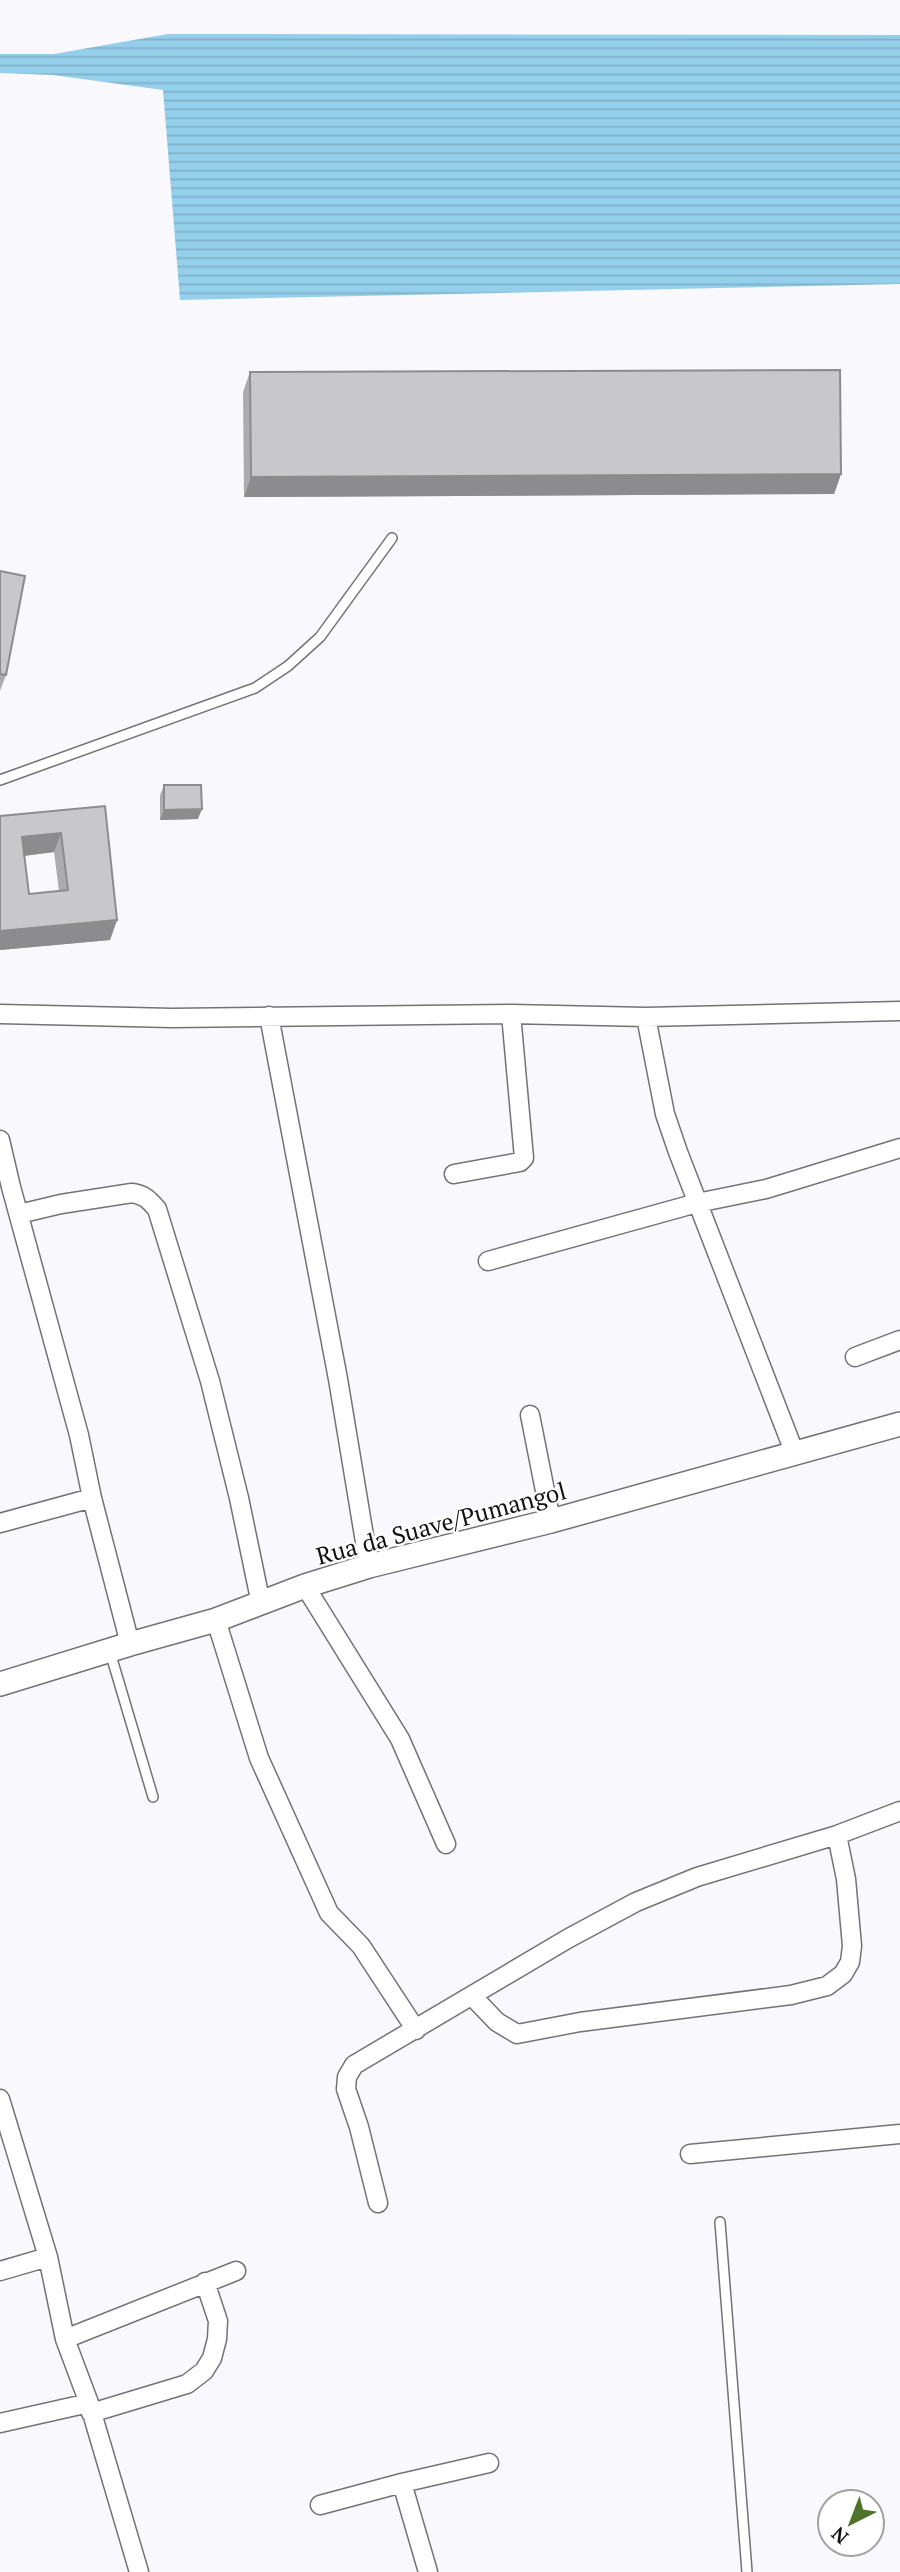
<svg xmlns="http://www.w3.org/2000/svg" width="900" height="2572" viewBox="0 0 900 2572" font-family="'PT Serif',serif">
<style>
.water{fill:url(#water-rules)}
.lines{fill:none;stroke-linecap:round;stroke-linejoin:round}
.service-casing{stroke:#737275;stroke-width:12}
.minor-casing{stroke:#737275;stroke-width:21}
.tertiary-casing{stroke:#737275;stroke-width:26}
.service{stroke:#fff;stroke-width:9}
.minor{stroke:#fff;stroke-width:18}
.tertiary{stroke:#fff;stroke-width:23}
.wall{fill:#acabaf;fill-rule:evenodd}
.shaded-wall{fill:#8c8b8e}
.building{fill:#c8c7cb;stroke:#8c8b8e;stroke-width:2;fill-rule:evenodd}
.labels{text-anchor:middle;dominant-baseline:central;stroke-width:5;stroke-linejoin:round;paint-order:stroke}
.street-label{font-size:24px;fill:#131314;stroke:#fff}
</style>
<defs>
<pattern id="water-rules" width="6" height="5" patternUnits="userSpaceOnUse" patternTransform="scale(1.75)"><rect width="6" height="5" fill="#94cfeb"/><path d="M0 2.5h6" fill="none" stroke="#7fb1c9"/></pattern>
</defs>
<rect width="100%" height="100%" fill="#f9f8fc"/>
<!-- water -->
<path class="water" d="M168 34 900 35V284L180 300 163 90 53 75 0 73V54H54Z"/>
<g class="lines">
<!-- service casing -->
<g class="service-casing">
<path id="service" d="M0 780 255 688 288 666 320 637 392 538
M110 1652 153 1797
M720 2222 747 2572"/>
</g>
<!-- minor casing -->
<g class="minor-casing">
<path id="minor" d="M0 1014 172 1018 511 1014 646 1017 900 1011
M269 1016 338 1379 369 1566
M646 1017 665 1114 678 1152 795 1454
M0 1140 11 1187 79 1435 92 1498 130 1644
M454 1174 520 1162 524 1158 511 1014
M19 1214 61 1204 132 1193C145 1195 149 1200 157 1209L210 1381 239 1498 261 1604
M488 1261 697 1203 766 1189 900 1148
M855 1357 900 1340
M530 1415 551 1521
M0 1523 92 1498
M305 1586 400 1739 446 1844
M216 1620 259 1758 329 1913 361 1946 416 2030
M472 1996 497 2022 517 2034 580 2022 791 1995 827 1986 843 1974 850 1962 852 1946 846 1879 837 1835
M0 2099 48 2257 65 2339 89 2403 139 2572
M690 2154 900 2134
M378 2203 359 2127 346 2089 347 2077 354 2065 569 1938 636 1902 697 1877 837 1835 900 1811
M0 2271 48 2257
M65 2339 236 2271
M91 2413 187 2384 204 2371 212 2358 217 2339 218 2321 205 2282
M0 2423 89 2403
M402 2483 428 2572
M320 2505 402 2483 489 2463"/>
</g>
<!-- tertiary casing -->
<g class="tertiary-casing">
<path id="tertiary" d="M0 1684 130 1644 216 1620 305 1586 369 1566 551 1521 900 1424"/>
</g>
<!-- service -->
<use href="#service" class="service"/>
<!-- minor -->
<use href="#minor" class="minor"/>
<!-- tertiary -->
<use href="#tertiary" class="tertiary"/>
</g>
<!-- wall -->
<path class="wall" d="M250 372 841 474 834 494 244 497 243 392Z
M0 571 6 675 0 691Z
M164 785 198 819 160 820V795Z
M105 806 117 920 110 940 0 950V816ZM54 852 59 891 29 894 24 856Z"/>
<!-- shaded-wall -->
<path class="shaded-wall" d="M841 474 834 494 244 497 251 477Z
M202 809 198 819 160 820 164 810Z
M61 833 54 852 15 857 22 837Z
M117 920 110 940 0 950V931Z"/>
<!-- building -->
<path class="building" d="M840 370 841 474 251 477 250 372Z
M0 571 25 576 6 675 0 674Z
M164 785H201L202 809 164 810Z
M105 806 117 920 0 931V816ZM61 833 68 890 29 894 22 837Z"/>
<g class="labels">
<!-- street labels -->
<g class="street-label">
<text transform="translate(441 1523) rotate(-15)">Rua da Suave/Pumangol</text>
</g>
</g>
<!-- north arrow -->
<g transform="translate(851 2523) rotate(222)"><circle r="33" fill="#ffffff" stroke="#a1a1a1" stroke-width="2"/>
<path d="M0-5L12 26L0 18L-12 26Z" fill="#50732b"/>
<text y="-10" font-size="19" font-weight="bold" text-anchor="middle" fill="#131314">N</text>
</g>
</svg>
